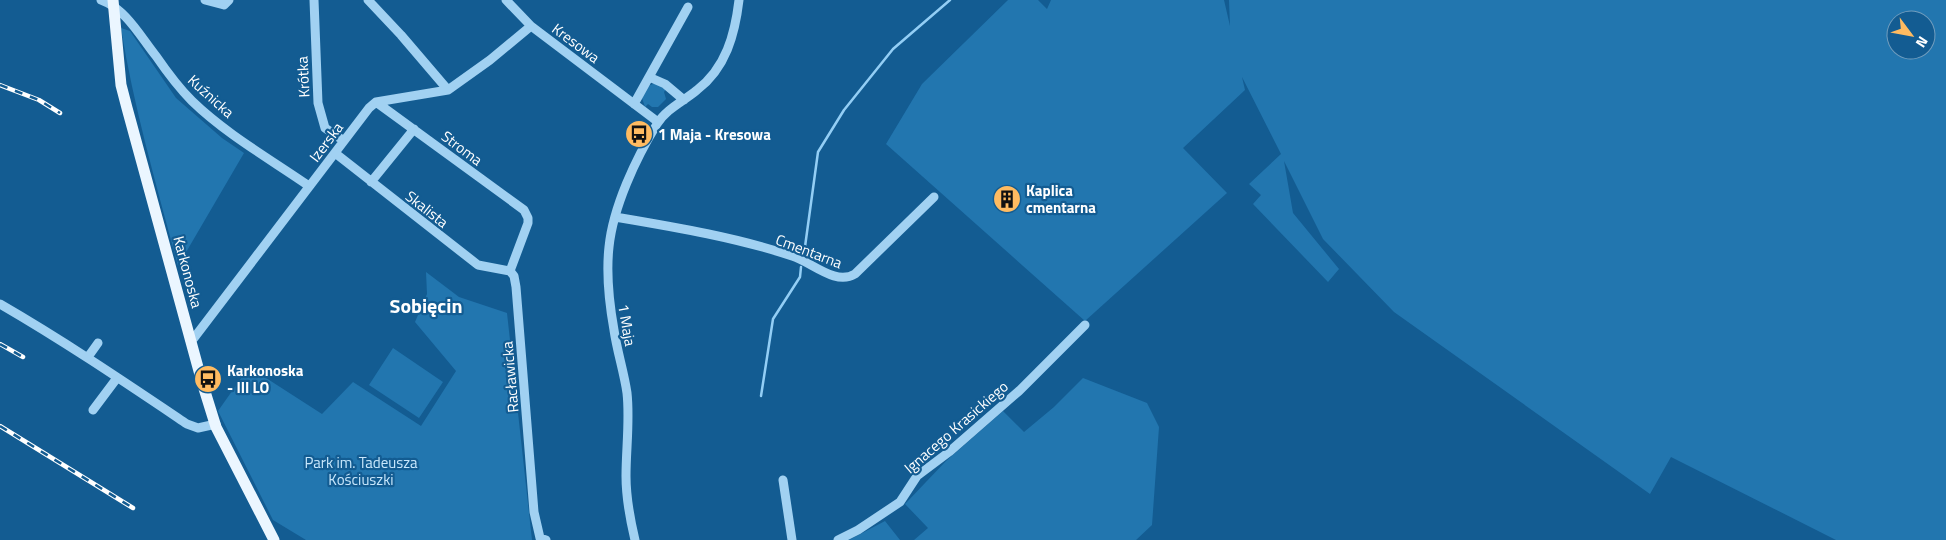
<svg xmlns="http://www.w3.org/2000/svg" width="1946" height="540" viewBox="0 0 1946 540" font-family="'Titillium Web',sans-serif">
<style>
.green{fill:#2276af;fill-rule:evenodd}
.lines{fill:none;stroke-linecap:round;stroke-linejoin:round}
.stream{stroke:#93cef5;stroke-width:2.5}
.minor{stroke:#a1d1f2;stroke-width:9}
.major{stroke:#ebf6ff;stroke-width:11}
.rail-casing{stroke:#fff;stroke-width:4.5}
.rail{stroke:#135c92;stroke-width:2.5;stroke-dasharray:8;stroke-linecap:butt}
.labels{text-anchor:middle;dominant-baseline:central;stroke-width:4.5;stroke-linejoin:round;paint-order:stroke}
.street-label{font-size:15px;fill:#fff;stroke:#135c92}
.poi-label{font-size:15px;font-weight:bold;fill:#fff;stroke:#135c92;text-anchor:start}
.park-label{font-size:15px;fill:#c8e7fc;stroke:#135c92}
.district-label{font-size:20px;font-weight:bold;fill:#fff;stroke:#135c92}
</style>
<rect width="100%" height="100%" fill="#135c92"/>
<!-- green -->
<path class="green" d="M1008 0H1038L1047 9 1051 0H1224L1230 26 1229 0H1946V540H1836L1671 457 1650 494 1394 312 1323 239 1284 161 1293 213 1339 269 1328 282 1253 204 1261 195 1249 184 1281 154 1242 77 1245 90 1183 148 1227 193 1085 321 886 144 922 84ZM1896 20H1926V50H1896Z
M121 28 130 31 176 98 222 138 244 153 178 266C157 187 134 109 121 28Z
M653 84H657L667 88 664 92 666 99 658 107H652L648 104 645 107 642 98 648 86Z
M426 272 459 297 507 313 532 540H306L273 520 218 411 249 367 322 414 353 382 421 426 456 371 415 322 427 294Z
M393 348 443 382 419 418 369 385Z
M1083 378 1147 403 1159 427 1152 525 1136 540H914L928 528 905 504 946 461 1003 411 1024 432 1054 407Z
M885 521 900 540H849Z"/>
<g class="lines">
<!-- stream -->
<path class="stream" d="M804 254 818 152 844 110 893 49 950 0
M761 396 773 319 800 277 801 267"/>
<!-- minor -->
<path class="minor" d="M101 0C126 9 140 36 156 56 167 72 178 87 192 101 226 134 270 159 309 186
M205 0 224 5 229 0
M314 0 318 103 325 128 344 141
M368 0 401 35 448 90
M506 0 531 26 658 122
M649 77 688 7
M376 102 524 210 528 218V223L510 271 514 276 516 287 534 512 540 538 546 540
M634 104 649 77 665 84 684 100
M335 153 478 265 510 271
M371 182 414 129
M615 217C674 227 735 237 792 256 812 262 835 286 855 274L934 197
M0 304C64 341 126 383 187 424L198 428 216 424
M190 340 194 338 369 108 376 102 448 90 490 60 531 26
M88 357 98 343
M93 410 117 378
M783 480 792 540
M635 540C630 519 626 498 626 476 626 449 630 420 627 393 624 372 617 351 614 330 609 302 606 274 609 247 613 207 636 158 657 124 666 109 684 101 697 90 726 68 735 34 739 0
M838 540 858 530 900 502 917 476 949 452 1019 391 1085 325"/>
<!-- major -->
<path class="major" d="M113 0 121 85 127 108 202 382 216 427 274 540"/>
<!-- rail casing -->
<g class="rail-casing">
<path id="rail" d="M0 85 39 100 60 113
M0 344 23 357
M0 426 133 508"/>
</g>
<!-- rail -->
<use href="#rail" class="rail"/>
</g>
<!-- icons -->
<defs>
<g id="bus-disc" transform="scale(1.4375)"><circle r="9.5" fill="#ffbb61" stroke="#135c92"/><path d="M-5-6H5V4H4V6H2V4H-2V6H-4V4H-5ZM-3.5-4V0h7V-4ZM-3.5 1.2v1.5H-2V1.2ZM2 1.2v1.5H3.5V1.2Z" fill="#111"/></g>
<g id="building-disc" transform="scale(1.4375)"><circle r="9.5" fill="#ffbb61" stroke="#135c92"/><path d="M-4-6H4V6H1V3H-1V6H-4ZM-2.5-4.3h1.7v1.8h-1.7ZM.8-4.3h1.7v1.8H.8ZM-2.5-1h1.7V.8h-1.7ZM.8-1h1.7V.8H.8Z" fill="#111"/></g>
</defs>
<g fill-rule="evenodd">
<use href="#bus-disc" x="639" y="134"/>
<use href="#building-disc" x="1007" y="199"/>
<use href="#bus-disc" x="208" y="379"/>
</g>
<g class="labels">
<!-- street labels -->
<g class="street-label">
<text transform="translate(576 43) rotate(37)">Kresowa</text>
<text transform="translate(303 77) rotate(-93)">Krótka</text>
<text transform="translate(211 96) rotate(42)">Kuźnicka</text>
<text transform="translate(326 142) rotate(-53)">Izerska</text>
<text transform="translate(462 148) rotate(37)">Stroma</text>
<text transform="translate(427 209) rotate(38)">Skalista</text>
<text transform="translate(809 251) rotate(21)">Cmentarna</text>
<text transform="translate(188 272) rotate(75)">Karkonoska</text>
<text transform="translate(627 325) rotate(80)">1 Maja</text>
<text transform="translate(510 377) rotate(-95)">Racławicka</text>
<text transform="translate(956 427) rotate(-41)">Ignacego Krasickiego</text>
</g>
<!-- poi labels -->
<g class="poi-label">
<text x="658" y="134">1 Maja - Kresowa</text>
<text x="1026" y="190">Kaplica<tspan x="1026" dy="17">cmentarna</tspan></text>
<text x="227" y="370">Karkonoska<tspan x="227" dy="17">- III LO</tspan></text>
</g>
<!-- park labels -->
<g class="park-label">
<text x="361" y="462">Park im. Tadeusza<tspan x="361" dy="17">Kościuszki</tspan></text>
</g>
<!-- district labels -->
<g class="district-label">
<text x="426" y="305">Sobięcin</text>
</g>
</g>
<!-- north arrow -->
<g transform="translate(1911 35) rotate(122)"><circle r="24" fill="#135c92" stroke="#719dbe"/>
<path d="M0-4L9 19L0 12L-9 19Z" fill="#ffbb61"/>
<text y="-8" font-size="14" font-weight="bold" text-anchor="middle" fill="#ffffff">N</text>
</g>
</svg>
